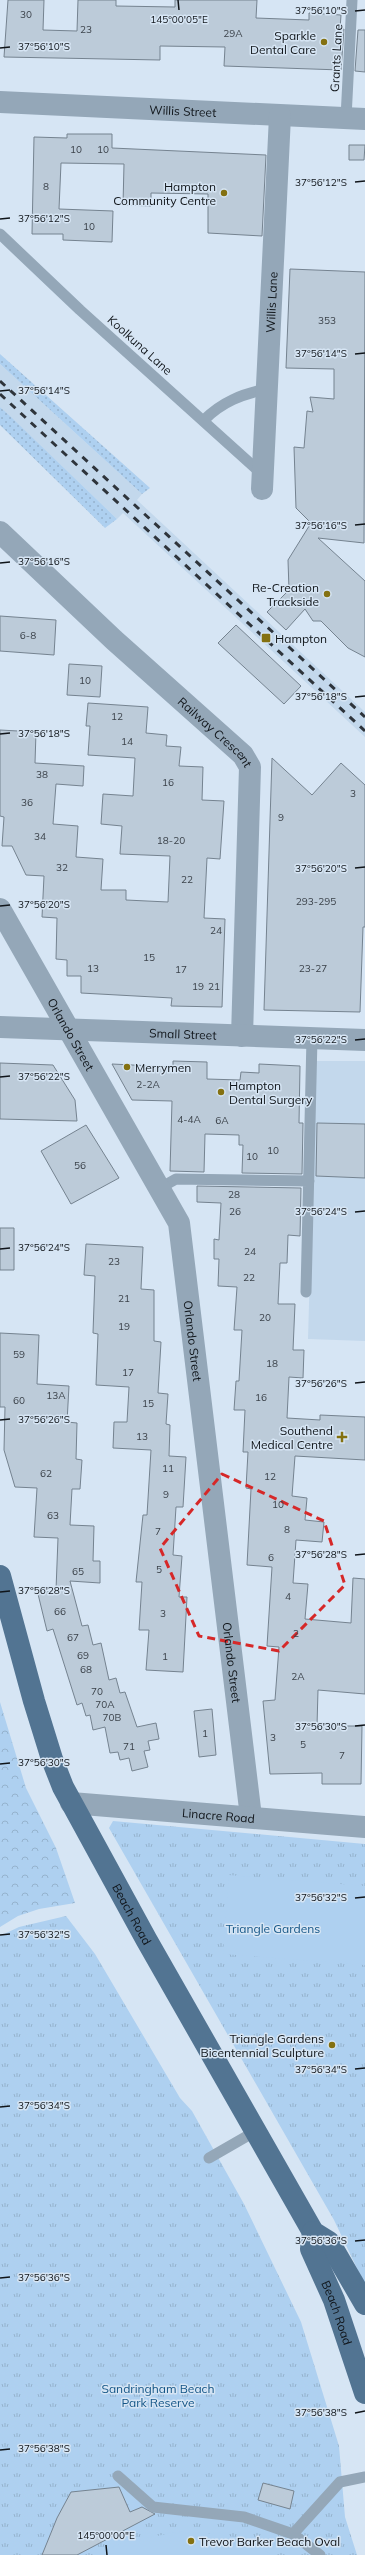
<svg xmlns="http://www.w3.org/2000/svg" width="365" height="2555" viewBox="0 0 365 2555" font-family="Mulish,sans-serif">
<style>
.built{fill:#c3d8ec}
.grass{fill:url(#grass-dots)}
.forest{fill:url(#forest-crowns)}
.park{fill:url(#park-tufts)}
.garden{fill:#aed0f0}
.building{fill:#bccbd9;stroke:#758390}
.lines{fill:none;stroke-linecap:round;stroke-linejoin:round}
.lane{stroke:#94a7b8;stroke-width:11}
.street{stroke:#94a7b8;stroke-width:22}
.primary{stroke:#527492;stroke-width:22}
.rail{stroke:#2e343b;stroke-width:3;stroke-dasharray:7 7;stroke-linecap:butt}
.marked{fill:none;stroke:#d62828;stroke-width:3;stroke-dasharray:8 5;stroke-linejoin:round}
.ticks{fill:none;stroke:#10151a;stroke-width:1.5}
.poi-dot{fill:#847111;stroke:#d6e5f4;stroke-width:1.5}
.labels{text-anchor:middle;dominant-baseline:central;stroke-width:3;stroke-linejoin:round;paint-order:stroke}
.number-label{font-size:10px;fill:#3b424a}
.poi-label{font-size:12px;fill:#10151a;stroke:#d6e5f4;text-anchor:end}
.street-label{font-size:12px;fill:#10151a;stroke:#d6e5f4}
.park-label{font-size:12px;fill:#145687;stroke:#d6e5f4}
.ticks-label{font-size:10px;text-anchor:middle;fill:#10151a;stroke:#d6e5f4;stroke-width:3;stroke-linejoin:round;paint-order:stroke}
</style>
<defs>
<pattern id="grass-dots" width="8" height="8" patternUnits="userSpaceOnUse"><rect width="8" height="8" fill="#aed0f0"/><path d="M2 2h.1M6 6h.1" fill="none" stroke="#95b2cd" stroke-width="1.8" stroke-linecap="round"/></pattern>
<pattern id="forest-crowns" width="20" height="18" patternUnits="userSpaceOnUse"><rect width="20" height="18" fill="#aed0f0"/><path d="M2 6a3 3 0 1 1 6 0M12 15a3 3 0 1 1 6 0" fill="none" stroke="#95b2cd"/></pattern>
<pattern id="park-tufts" width="24" height="20" patternUnits="userSpaceOnUse"><rect width="24" height="20" fill="#aed0f0"/><path d="M3 7l-1-3M5 7V3M7 7l1-3M15 17l-1-3M17 17v-4M19 17l1-3" fill="none" stroke="#95b2cd"/></pattern>
</defs>
<rect width="100%" height="100%" fill="#d6e5f4"/>
<!-- built -->
<path class="built" d="M0 364 142 494 137 500 365 712V737L123 513 117 519 0 407Z
M316 1061H365V1341L308 1339Z"/>
<!-- grass -->
<path class="grass" d="M0 354 150 488 142 494 0 364Z
M0 407 10 416 117 519 105 528 0 425Z"/>
<!-- forest -->
<path class="forest" d="M0 1702 26 1788 56 1848 75 1903 39 1909 18 1916 0 1927Z"/>
<!-- park -->
<path class="park" d="M113 1821 365 1844V2285L334 2220 109 1828Z
M66 1916 95 1954 180 2098 192 2111 244 2204 301 2322 339 2446 345 2517 357 2555H0V1936L19 1927Z"/>
<!-- garden -->
<path class="garden" d="M229 1875 365 1886V1965L223 1954Z
M187 2530 247 2539 272 2555H99L121 2543Z"/>
<!-- building -->
<path class="building" d="M8 0H44L43 30 77 31 78 0H116V6L175 7V0H257L256 18 309 20V13L341 15 340 29H344L341 70 224 66 225 47 160 46V60L4 57Z
M358 30H365V72L355 71Z
M67 134H112V148L266 155 262 236 208 233V194L151 193V206L123 205 124 164 61 163 59 209 113 211 112 242 63 240V234H32L34 137 67 138Z
M349 145H365L364 160H349Z
M290 269 365 272 364 543 318 538 365 581V657L348 648 321 621H313L305 609 286 630 267 612 289 590 288 560 311 523 296 508 294 447 304 448 307 411 313 412 310 397 334 399V369L286 368Z
M0 616 56 620 54 655 0 651Z
M236 625 301 686 284 704 218 643Z
M69 664 102 666 100 697 67 695Z
M88 703 148 707 146 733 167 735 166 746 181 747 179 766 203 767 202 800 224 801 220 859 207 858 204 918 225 919 222 1007 171 1006 172 998 81 993V976H67V960L56 959 57 918 42 917 44 876 26 875 12 846H2L4 817 0 816V730L36 732 35 763 84 766 83 786 56 784 53 824 78 826 76 857 103 859 101 890H126V900L168 902 170 856 120 854 122 826 101 824 103 794 133 796 135 758 88 755 90 726H86Z
M272 758 312 795 341 763 365 785V927H363L360 1012 264 1010Z
M173 1061 207 1062V1079L240 1080 241 1072 259 1073V1064L300 1066 299 1123H303L302 1174 242 1173 243 1145H239V1135L205 1134 204 1172 170 1171 172 1101 132 1100 112 1064 173 1067Z
M0 1063 53 1065 75 1100 77 1121 0 1119Z
M317 1123 365 1124V1178L316 1176Z
M86 1125 119 1178 71 1204 41 1151Z
M197 1186 301 1188 300 1236 288 1235 287 1263H280L278 1304H295L293 1350H304L303 1378 289 1377 287 1418 320 1420V1415L365 1417V1460L295 1456 292 1496 307 1498 305 1520 324 1522 322 1542 296 1540 293 1583 308 1584 305 1619 351 1623 353 1578 365 1579V1694L318 1690 317 1726H362L361 1784H322V1773L270 1774 263 1701 275 1700 279 1647 267 1646 272 1567 247 1565 251 1489 246 1488 248 1452H243L245 1410H234L236 1381H239L242 1330H234L237 1287 218 1286 219 1259H214V1239L219 1240 221 1203 197 1202Z
M0 1228H14V1270H0Z
M86 1244 143 1247 141 1289 154 1290V1341L161 1342 158 1393 168 1394 166 1424 170 1425 169 1456 186 1457 183 1507H176L173 1555 182 1556 179 1597H187L183 1672 146 1670 149 1630H139L142 1582H136L143 1515H147L151 1450 113 1448 114 1422H127L129 1387 96 1385 98 1334 93 1333 95 1276 84 1275Z
M0 1333 39 1335 37 1384 69 1386 67 1422 77 1423 76 1459 82 1460 80 1489H72L70 1525 94 1526 93 1561H100V1583L70 1581 82 1626 88 1625 93 1645 101 1643 109 1680 116 1678 120 1693 125 1692 137 1727 156 1723 159 1739 148 1741 150 1750 144 1751 148 1767 132 1771 129 1758 120 1760 118 1752 110 1753 105 1727 93 1730 90 1715 86 1716 82 1703 77 1705 53 1629 47 1631 38 1594 56 1590 58 1538 34 1537 37 1488 15 1487 4 1450 5 1407H0Z
M212 1709 216 1755 199 1757 194 1711Z
M263 2483 294 2491 290 2509 258 2500Z
M119 2487 130 2512 142 2507 155 2514 77 2555H42L57 2518 71 2492Z"/>
<g class="lines">
<!-- lane -->
<path class="lane" d="M346 118 352 0
M0 234 80 310 262 474
M204 420C222 402 242 394 267 389
M160 1188 176 1179 309 1181
M306 1292 312 1038
M209 2158 256 2131
M118 2476 153 2507 244 2517 293 2534 340 2482 365 2477
M293 2534 320 2555"/>
<!-- street -->
<g class="street">
<path id="s1" d="M0 102 365 119"/>
<path id="s2" d="M262 489 280 116"/>
<path id="s3" d="M0 532 114 640 243 755 250 767 242 1036"/>
<path id="s4" d="M0 909 179 1223 251 1817"/>
<path id="s5" d="M0 1027 365 1040"/>
<path id="s6" d="M71 1803 365 1827"/>
</g>
<!-- primary -->
<g class="primary">
<path id="s7" d="M0 1576 34 1701 52 1759 63 1787 146 1939 313 2232 329 2242 365 2304"/>
<path id="s8" d="M313 2232 311 2249 334 2300 365 2393"/>
</g>
<!-- rail -->
<path class="rail" d="M0 381 365 717
M0 394 365 731"/>
</g>
<!-- marked area -->
<path class="marked" d="M222 1474 324 1521 345 1585 279 1651 199 1636 160 1548Z"/>
<!-- ticks -->
<path class="ticks" d="M178 0 179 10M355 11 365 10M0 48 10 47M355 182 365 181M0 219 10 218M355 354 365 353M0 391 10 390M355 525 365 524M0 563 10 562M355 697 365 696M0 734 10 733M355 868 365 867M0 906 10 905M355 1040 365 1039M0 1077 10 1076M355 1212 365 1211M0 1249 10 1248M355 1383 365 1382M0 1420 10 1419M355 1555 365 1554M0 1592 10 1591M355 1726 365 1725M0 1764 10 1763M355 1898 365 1897M0 1935 10 1934M355 2069 365 2068M0 2107 10 2106M355 2241 365 2240M0 2278 10 2277M355 2413 365 2411M0 2450 10 2449M106 2545 107 2555"/>
<!-- markers -->
<g class="poi-dot">
<circle cx="324" cy="42" r="4"/>
<circle cx="224" cy="193" r="4"/>
<circle cx="327" cy="594" r="4"/>
<rect x="261" y="633" width="10" height="10" rx="2"/>
<circle cx="127" cy="1067" r="4"/>
<circle cx="221" cy="1092" r="4"/>
<path d="M340 1431h4v4h4v4h-4v4h-4v-4h-4v-4h4z"/>
<circle cx="332" cy="2045" r="4"/>
<circle cx="191" cy="2541" r="4"/>
</g>
<g class="labels">
<!-- number labels -->
<g class="number-label">
<text x="26" y="14">30</text>
<text x="86" y="29">23</text>
<text x="233" y="33">29A</text>
<text x="76" y="149">10</text>
<text x="103" y="149">10</text>
<text x="46" y="186">8</text>
<text x="89" y="226">10</text>
<text x="327" y="320">353</text>
<text x="28" y="635">6-8</text>
<text x="85" y="680">10</text>
<text x="117" y="716">12</text>
<text x="127" y="741">14</text>
<text x="42" y="774">38</text>
<text x="168" y="782">16</text>
<text x="353" y="793">3</text>
<text x="27" y="802">36</text>
<text x="281" y="817">9</text>
<text x="40" y="836">34</text>
<text x="171" y="840">18-20</text>
<text x="62" y="867">32</text>
<text x="187" y="879">22</text>
<text x="316" y="901">293-295</text>
<text x="216" y="930">24</text>
<text x="149" y="957">15</text>
<text x="93" y="968">13</text>
<text x="313" y="968">23-27</text>
<text x="181" y="969">17</text>
<text x="198" y="986">19</text>
<text x="214" y="986">21</text>
<text x="148" y="1084">2-2A</text>
<text x="189" y="1119">4-4A</text>
<text x="222" y="1120">6A</text>
<text x="273" y="1150">10</text>
<text x="252" y="1156">10</text>
<text x="80" y="1165">56</text>
<text x="234" y="1194">28</text>
<text x="235" y="1211">26</text>
<text x="250" y="1251">24</text>
<text x="114" y="1261">23</text>
<text x="249" y="1277">22</text>
<text x="124" y="1298">21</text>
<text x="265" y="1317">20</text>
<text x="124" y="1326">19</text>
<text x="19" y="1354">59</text>
<text x="272" y="1363">18</text>
<text x="128" y="1372">17</text>
<text x="56" y="1395">13A</text>
<text x="261" y="1397">16</text>
<text x="19" y="1400">60</text>
<text x="148" y="1403">15</text>
<text x="142" y="1436">13</text>
<text x="168" y="1468">11</text>
<text x="46" y="1473">62</text>
<text x="270" y="1476">12</text>
<text x="166" y="1494">9</text>
<text x="278" y="1504">10</text>
<text x="53" y="1515">63</text>
<text x="287" y="1529">8</text>
<text x="158" y="1531">7</text>
<text x="271" y="1557">6</text>
<text x="159" y="1569">5</text>
<text x="78" y="1571">65</text>
<text x="288" y="1596">4</text>
<text x="60" y="1611">66</text>
<text x="163" y="1613">3</text>
<text x="296" y="1633">2</text>
<text x="73" y="1637">67</text>
<text x="83" y="1655">69</text>
<text x="165" y="1656">1</text>
<text x="86" y="1669">68</text>
<text x="298" y="1676">2A</text>
<text x="97" y="1691">70</text>
<text x="105" y="1704">70A</text>
<text x="112" y="1717">70B</text>
<text x="205" y="1733">1</text>
<text x="273" y="1737">3</text>
<text x="303" y="1744">5</text>
<text x="129" y="1746">71</text>
<text x="342" y="1755">7</text>
</g>
<!-- poi labels -->
<g class="poi-label">
<text x="316" y="35">Sparkle<tspan x="316" dy="14">Dental Care</tspan></text>
<text x="216" y="186">Hampton<tspan x="216" dy="14">Community Centre</tspan></text>
<text x="319" y="587">Re-Creation<tspan x="319" dy="14">Trackside</tspan></text>
<text x="275" y="638" text-anchor="start">Hampton</text>
<text x="135" y="1067" text-anchor="start">Merrymen</text>
<text x="229" y="1085" text-anchor="start">Hampton<tspan x="229" dy="14">Dental Surgery</tspan></text>
<text x="333" y="1430">Southend<tspan x="333" dy="14">Medical Centre</tspan></text>
<text x="324" y="2038">Triangle Gardens<tspan x="324" dy="14">Bicentennial Sculpture</tspan></text>
<text x="199" y="2541" text-anchor="start">Trevor Barker Beach Oval</text>
</g>
<!-- street labels -->
<g class="street-label">
<text transform="translate(336 58) rotate(-87)">Grants Lane</text>
<text stroke="none"><textPath href="#s1" startOffset="183">Willis Street</textPath></text>
<text stroke="none"><textPath href="#s2" startOffset="187">Willis Lane</textPath></text>
<text transform="translate(140 345) rotate(42)">Koolkuna Lane</text>
<text stroke="none"><textPath href="#s3" startOffset="294">Railway Crescent</textPath></text>
<text stroke="none"><textPath href="#s4" startOffset="144">Orlando Street</textPath></text>
<text stroke="none"><textPath href="#s5" startOffset="183">Small Street</textPath></text>
<text stroke="none"><textPath href="#s4" startOffset="480">Orlando Street</textPath></text>
<text stroke="none"><textPath href="#s4" startOffset="804">Orlando Street</textPath></text>
<text stroke="none"><textPath href="#s6" startOffset="148">Linacre Road</textPath></text>
<text stroke="none"><textPath href="#s7" startOffset="365">Beach Road</textPath></text>
<text stroke="none"><textPath href="#s8" startOffset="86">Beach Road</textPath></text>
</g>
<!-- park labels -->
<g class="park-label">
<text x="273" y="1928">Triangle Gardens</text>
<text x="158" y="2388">Sandringham Beach<tspan x="158" dy="14">Park Reserve</tspan></text>
</g>
</g>
<g class="ticks-label">
<text x="321" y="14">37°56'10"S</text>
<text x="179" y="23">145°00'05"E</text>
<text x="44" y="50">37°56'10"S</text>
<text x="321" y="186">37°56'12"S</text>
<text x="44" y="222">37°56'12"S</text>
<text x="321" y="357">37°56'14"S</text>
<text x="44" y="394">37°56'14"S</text>
<text x="321" y="529">37°56'16"S</text>
<text x="44" y="565">37°56'16"S</text>
<text x="321" y="700">37°56'18"S</text>
<text x="44" y="737">37°56'18"S</text>
<text x="321" y="872">37°56'20"S</text>
<text x="44" y="908">37°56'20"S</text>
<text x="321" y="1043">37°56'22"S</text>
<text x="44" y="1080">37°56'22"S</text>
<text x="321" y="1215">37°56'24"S</text>
<text x="44" y="1251">37°56'24"S</text>
<text x="321" y="1387">37°56'26"S</text>
<text x="44" y="1423">37°56'26"S</text>
<text x="321" y="1558">37°56'28"S</text>
<text x="44" y="1594">37°56'28"S</text>
<text x="321" y="1730">37°56'30"S</text>
<text x="44" y="1766">37°56'30"S</text>
<text x="321" y="1901">37°56'32"S</text>
<text x="44" y="1938">37°56'32"S</text>
<text x="321" y="2073">37°56'34"S</text>
<text x="44" y="2109">37°56'34"S</text>
<text x="321" y="2244">37°56'36"S</text>
<text x="44" y="2281">37°56'36"S</text>
<text x="321" y="2416">37°56'38"S</text>
<text x="44" y="2452">37°56'38"S</text>
<text x="106" y="2539">145°00'00"E</text>
</g>
</svg>
